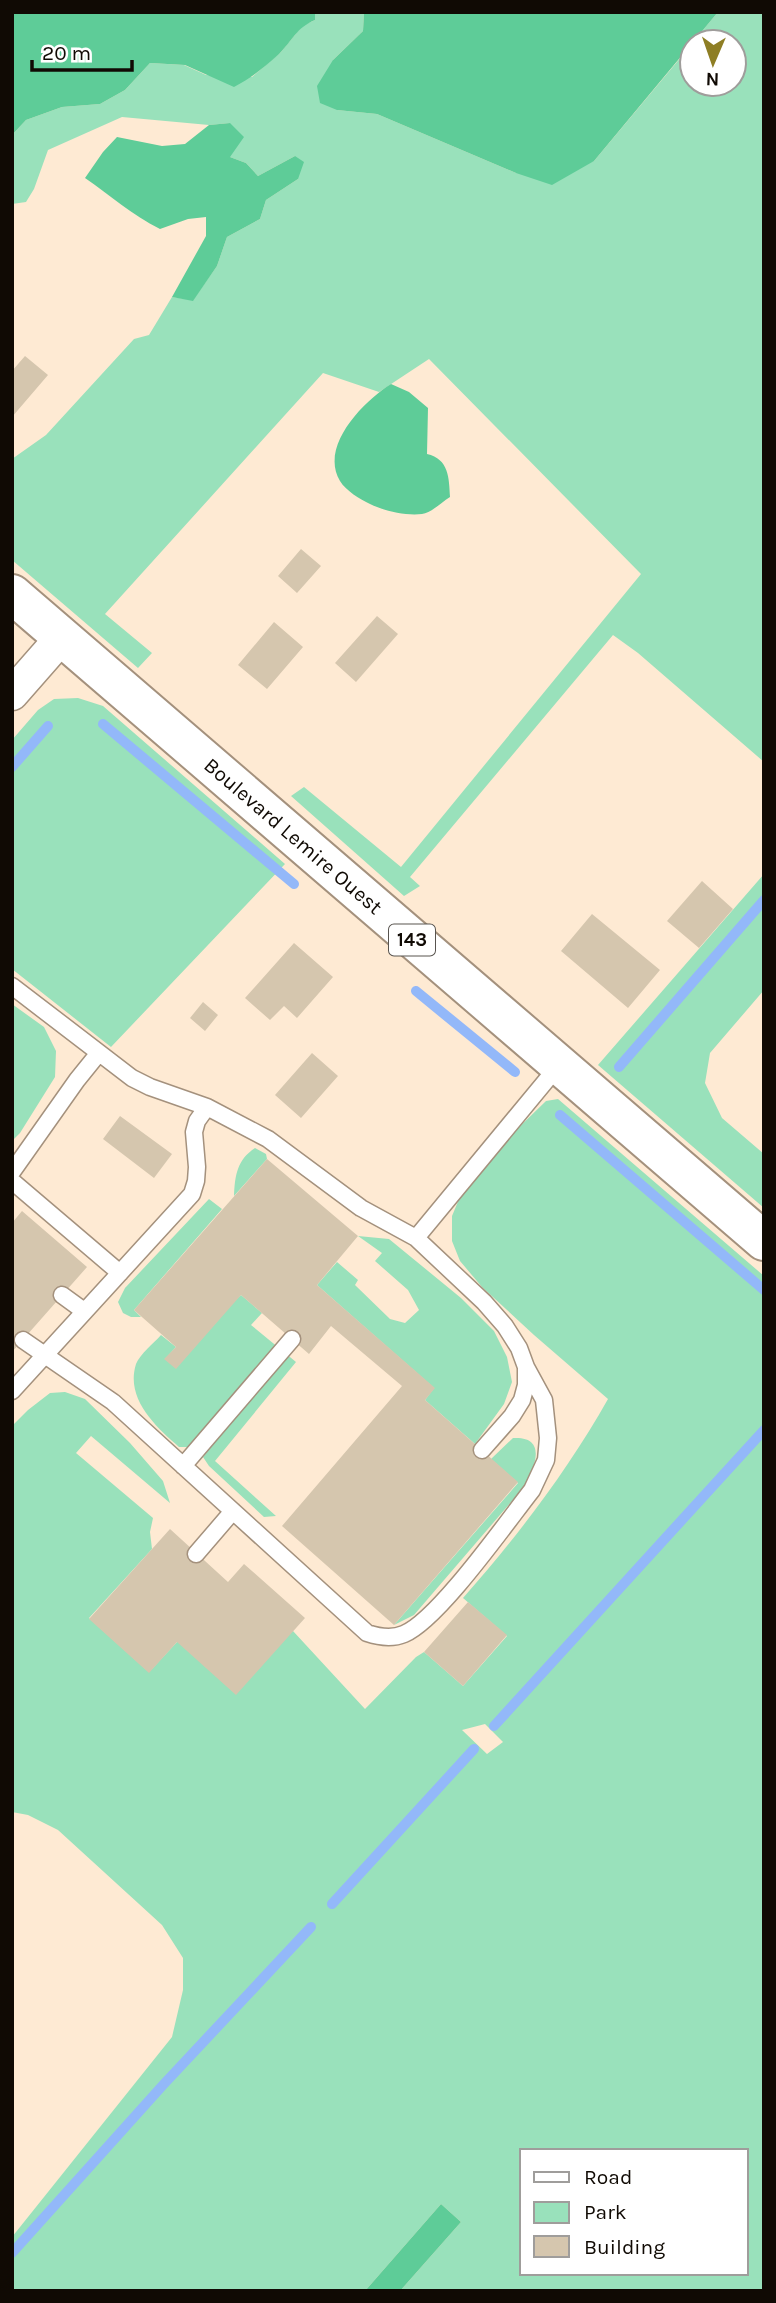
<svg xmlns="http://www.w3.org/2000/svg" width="776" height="2303" viewBox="0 0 776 2303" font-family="Karla,sans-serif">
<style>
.green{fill:#99e1bb;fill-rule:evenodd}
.forest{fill:#5ecc98}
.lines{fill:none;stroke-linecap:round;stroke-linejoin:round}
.stream{stroke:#93b8f9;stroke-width:10}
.building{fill:#d5c6ae}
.service-casing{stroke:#a4917d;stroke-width:19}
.minor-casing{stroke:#a4917d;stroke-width:35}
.primary-casing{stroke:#a4917d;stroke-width:42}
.service{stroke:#fff;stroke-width:16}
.minor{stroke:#fff;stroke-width:32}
.primary{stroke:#fff;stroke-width:38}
.labels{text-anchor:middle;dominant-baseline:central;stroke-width:5;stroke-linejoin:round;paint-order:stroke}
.shield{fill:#fff;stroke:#58544f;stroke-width:2}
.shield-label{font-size:19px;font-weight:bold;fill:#100a04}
.street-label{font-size:21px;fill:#100a04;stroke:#fff}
</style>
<rect width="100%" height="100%" fill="#feead3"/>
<!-- green -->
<path class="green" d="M315 12H364L363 31 333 60 337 110 377 114 516 173 594 161 692 44V84H734V42H693L718 12H764V762L638 653 613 635 410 877 420 886 404 896 291 796 304 787 401 867 641 574 429 359 379 392 323 373 105 614 152 653 138 668 12 560V459L46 435 134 339 149 335 172 297 193 300 217 266 227 237 260 219 266 200 298 179 295 156 258 176 246 163 230 157V123L209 125 122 117 48 150 34 189 26 202 12 204V135L26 120 62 107 100 104 125 90 150 63 184 65 206 75 252 77 281 52 302 26 315 20Z
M78 698 103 706 285 864 111 1047 12 969V740L38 710 54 699Z
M764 874V990L710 1053 705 1083 722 1118 764 1154V1208L598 1065Z
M12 1004 44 1027 56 1051 55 1077 20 1133 12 1141Z
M558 1099 764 1276V2291H400L461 2222 441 2204 365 2291H12V2237L172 2037 183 1990V1958L162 1925 58 1830 28 1815 12 1812V1426L28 1410 50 1393 65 1392 85 1399 130 1443 163 1481 170 1503 91 1436 76 1453 153 1518 150 1532 152 1549 89 1618 149 1672 177 1642 293 1631 365 1709 416 1657 424 1652 463 1686 507 1636 463 1598C517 1537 568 1470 608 1399L534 1335 482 1287 460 1261 452 1241V1216L462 1192 510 1136 546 1101ZM485 1724 503 1742 487 1754 462 1730ZM522 2151H746V2273H522Z
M255 1148 266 1154 267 1159 234 1196C235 1175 237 1160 255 1148Z
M209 1199 222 1209 134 1310 141 1317H131L123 1313 118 1302 125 1288Z
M358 1236 389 1239 461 1298 494 1331 507 1357 512 1382 504 1404 475 1444 425 1400 434 1388 317 1285 337 1262 358 1280 355 1285 390 1319 405 1323 419 1310 408 1290 375 1261 382 1253Z
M241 1295 262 1313 251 1325 296 1362 215 1461 276 1516 264 1517 209 1466 203 1457 270 1375 190 1447H179C156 1427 125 1399 136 1364 140 1354 154 1343 161 1335L176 1347 165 1359Z
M513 1438C549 1436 534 1469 524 1487L414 1615 394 1625 518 1483 491 1459Z"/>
<!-- forest -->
<path class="forest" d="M12 12H315V20C296 28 293 40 279 54 265 67 251 78 234 87L185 65 150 63 125 90 100 104 62 107 26 120 12 135Z
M364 12H718L594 161 552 185 516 173 377 114 337 110 320 103 317 86 333 60 363 31Z
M230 123 244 137 230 157 246 163 258 176 295 156 304 162 298 179 266 200 260 219 227 237 217 266 193 301 172 297 206 236V217L188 219 160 229C132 215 110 195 85 178L103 152 117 137 162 146 185 144 209 125Z
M391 384 409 392 428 408 427 454C449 459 449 478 450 497 442 502 431 513 422 514 406 516 385 511 370 504 360 499 346 491 340 481 319 446 364 401 391 384Z
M441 2204 461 2222 400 2291H365Z"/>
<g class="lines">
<!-- stream -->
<path class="stream" d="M103 724 294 884
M12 767 48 726
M416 991 515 1072
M619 1067 764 900
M560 1115 764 1290
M494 1726 764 1430
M332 1904 474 1749
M12 2253 163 2085 311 1927"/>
</g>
<!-- building -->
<path class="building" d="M25 356 48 375 12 417V371Z
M301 549 321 566 297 593 278 576Z
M377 616 398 634 356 682 335 663Z
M274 622 303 647 267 689 238 665Z
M702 881 733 909 699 948 667 921Z
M592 914 660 970 628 1008 561 951Z
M294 943 333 977 297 1018 284 1006 270 1020 245 998Z
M203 1002 218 1015 205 1031 190 1018Z
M312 1053 338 1076 301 1118 275 1095Z
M120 1116 172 1154 154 1178 103 1139Z
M267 1159 358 1236 317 1285 435 1388 425 1400 518 1482 394 1625 282 1526 402 1386 331 1326 309 1354 241 1295 176 1369 164 1359 176 1347 134 1310Z
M22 1211 87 1267 12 1352V1223Z
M170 1529 228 1582 244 1564 305 1618 236 1695 177 1642 149 1673 89 1619Z
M468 1602 507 1635 463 1686 424 1652Z"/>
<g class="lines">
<!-- service casing -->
<g class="service-casing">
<path id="service" d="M12 986 132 1078 150 1087 207 1107 268 1139 361 1208 416 1238 484 1302 505 1326 519 1348 526 1367V1385L522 1400 512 1416 482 1450
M12 1172 77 1080 98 1054
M12 1181 120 1273
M416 1238 559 1065
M62 1295 84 1311
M23 1340 113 1402 367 1633C379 1637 392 1639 404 1634 438 1620 506 1523 532 1490L546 1460 548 1438 544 1400 526 1367
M12 1391 192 1194 196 1181 197 1167 194 1132 197 1121 207 1107
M183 1466 292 1339
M196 1554 233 1511"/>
</g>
<!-- minor casing -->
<g class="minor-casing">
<path id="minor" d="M12 694 62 637"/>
</g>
<!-- primary casing -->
<g class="primary-casing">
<g id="primary">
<path id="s1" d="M12 594 764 1241"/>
</g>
</g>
<!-- service -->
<use href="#service" class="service"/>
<!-- minor -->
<use href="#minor" class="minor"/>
<!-- primary -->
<use href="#primary" class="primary"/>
</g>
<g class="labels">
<!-- shield labels -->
<rect class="shield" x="389" y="924.5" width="46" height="31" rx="5"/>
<g class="shield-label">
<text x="412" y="940">143</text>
</g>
<!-- street labels -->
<g class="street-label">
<text stroke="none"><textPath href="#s1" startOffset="371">Boulevard Lemire Ouest</textPath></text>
</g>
</g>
<!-- border -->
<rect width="776" height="2303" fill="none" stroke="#100a04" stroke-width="28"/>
<!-- legend -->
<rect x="520" y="2149" width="228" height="126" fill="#ffffff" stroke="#9f9d9b" stroke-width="2"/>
<rect x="534" y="2172" width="35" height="10" fill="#ffffff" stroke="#9f9d9b" stroke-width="2"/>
<text x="584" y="2184" font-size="21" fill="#100a04">Road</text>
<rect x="534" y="2202" width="35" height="21" fill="#99e1bb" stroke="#9f9d9b" stroke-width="2"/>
<text x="584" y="2219" font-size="21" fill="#100a04">Park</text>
<rect x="534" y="2236" width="35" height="21" fill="#d5c6ae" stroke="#9f9d9b" stroke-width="2"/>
<text x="584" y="2254" font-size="21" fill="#100a04">Building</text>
<!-- north arrow -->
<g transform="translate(713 63) rotate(182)"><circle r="33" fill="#ffffff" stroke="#9f9d9b" stroke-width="2"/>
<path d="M0-5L12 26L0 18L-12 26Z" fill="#8e7e24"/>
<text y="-10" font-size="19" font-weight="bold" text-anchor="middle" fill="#100a04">N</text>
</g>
<!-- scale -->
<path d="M32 60v10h100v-10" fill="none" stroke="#100a04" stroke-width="3.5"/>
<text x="42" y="60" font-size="21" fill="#100a04" stroke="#ffffff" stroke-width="5" paint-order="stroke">20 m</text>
</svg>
